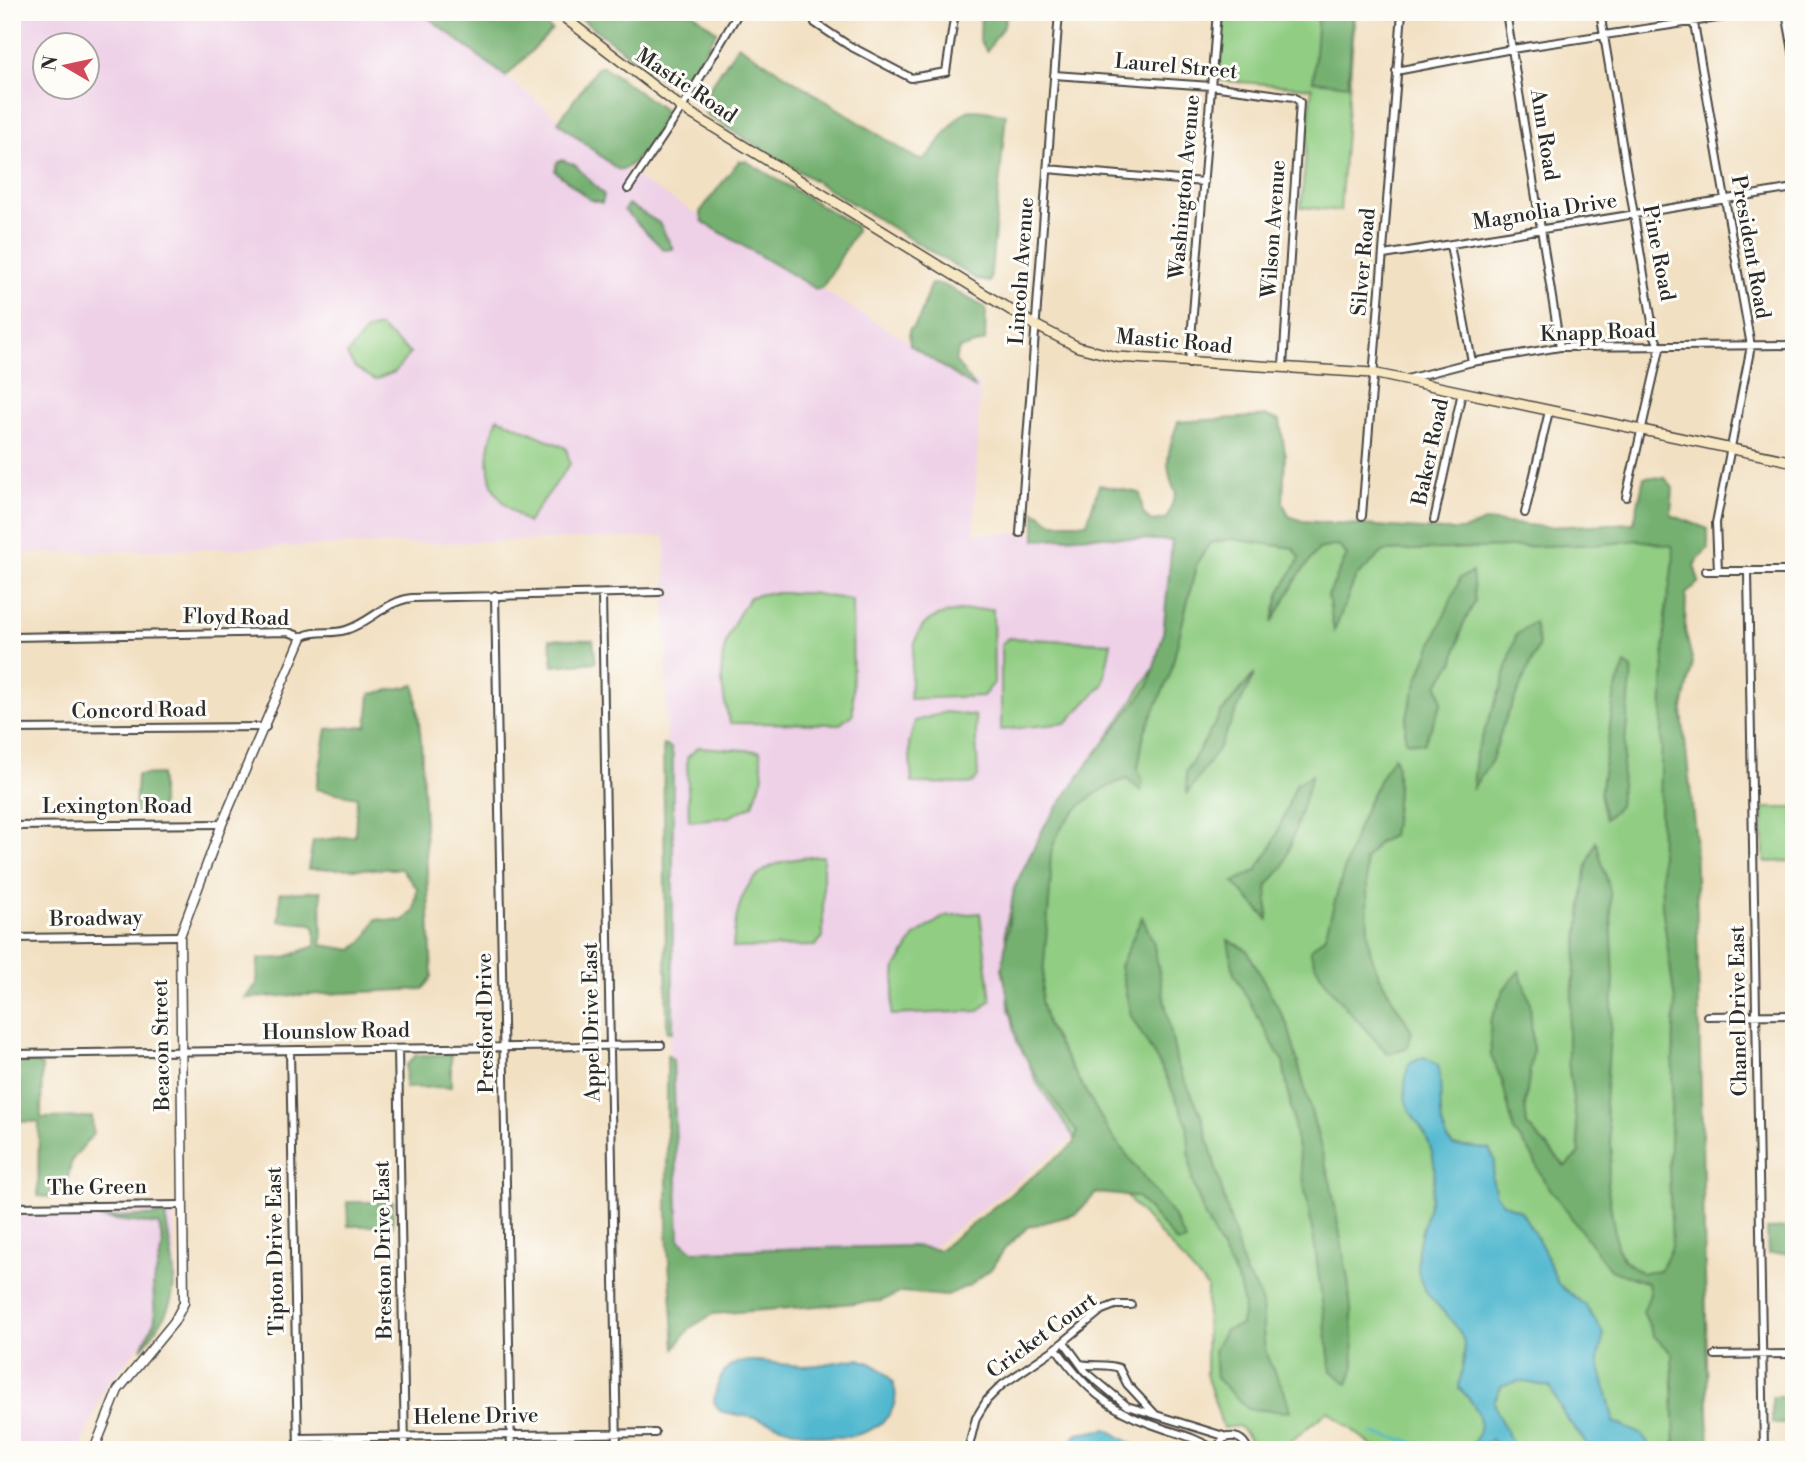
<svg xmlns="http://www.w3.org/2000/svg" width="1806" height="1462" viewBox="0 0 1806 1462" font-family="'Libre Bodoni',serif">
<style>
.built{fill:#eed0e7;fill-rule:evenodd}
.green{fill:#91cd83;stroke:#5e7c57;stroke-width:2}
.forest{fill:#74b071;stroke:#506e4e;stroke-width:2}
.water{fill:#51b8cf;stroke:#3e727d;stroke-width:2}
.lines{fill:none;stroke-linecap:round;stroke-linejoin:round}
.stream{stroke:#51b8cf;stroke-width:2.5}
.minor-casing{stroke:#494642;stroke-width:10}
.tertiary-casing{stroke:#494642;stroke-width:11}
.secondary-casing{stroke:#494642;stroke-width:12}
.minor{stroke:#fff;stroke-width:6}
.tertiary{stroke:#fff;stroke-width:8}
.secondary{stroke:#f8e7c3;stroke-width:9}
.labels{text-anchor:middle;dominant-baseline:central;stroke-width:6;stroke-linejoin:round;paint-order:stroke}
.street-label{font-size:21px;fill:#2b2b2b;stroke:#fdfcf7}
</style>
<rect width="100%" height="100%" fill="#fdfcf7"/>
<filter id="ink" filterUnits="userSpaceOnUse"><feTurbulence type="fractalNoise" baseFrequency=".0143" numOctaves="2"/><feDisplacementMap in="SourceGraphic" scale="14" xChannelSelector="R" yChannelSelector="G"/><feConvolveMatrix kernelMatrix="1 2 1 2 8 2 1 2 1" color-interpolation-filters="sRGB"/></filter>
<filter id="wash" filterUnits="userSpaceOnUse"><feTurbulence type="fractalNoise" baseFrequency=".00686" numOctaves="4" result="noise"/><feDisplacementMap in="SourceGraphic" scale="28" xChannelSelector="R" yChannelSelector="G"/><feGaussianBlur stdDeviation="1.57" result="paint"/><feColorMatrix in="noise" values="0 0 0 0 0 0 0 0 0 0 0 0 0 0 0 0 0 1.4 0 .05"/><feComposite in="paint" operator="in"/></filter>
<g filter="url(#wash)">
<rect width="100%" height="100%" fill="#f2e0c2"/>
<!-- built -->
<path class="built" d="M12 12H423L632 175 980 385 974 533 1192 534 1160 659 1103 750 1035 1080 1074 1137 922 1256 671 1255 665 537 12 554ZM46 46H88V88H46Z
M173 1212 176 1279 163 1319 104 1388 80 1450H12V1215Z"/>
<!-- green -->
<path class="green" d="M1224 12H1355L1340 211 1301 207 1312 88 1218 80Z
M379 327 410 353 395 372 375 380 355 368 347 355 367 330Z
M498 418 566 448 570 464 527 523C518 515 506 507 499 497 482 474 488 441 498 418Z
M1679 533 1696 1450H1378L1328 1411 1280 1450H1259L1239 1426 1223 1428 1206 1374 1207 1287 1074 1137 1035 1080 1009 1009 1005 926 1034 848 1160 659 1192 534Z
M767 593H810L852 600 853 714 840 724 730 723C715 671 719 641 750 597Z
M993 609 994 683 983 696 910 699C913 623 913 611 993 609Z
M1008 638 1111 643 1103 685 1066 723 1001 730V645Z
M946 712 975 716 978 777 971 784 912 783 909 743 915 721Z
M698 747 760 751 763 776 753 805 729 817 689 821 687 758Z
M1763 808H1794V861L1764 862Z
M823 856V937L815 946 733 948C737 882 756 859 823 856Z
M980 913 991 1000 979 1011 891 1015 896 967 915 936 945 916Z"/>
<!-- forest -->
<path class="forest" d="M421 12H529L552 30 506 77Z
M572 12H692L717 32C703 52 691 82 665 82Z
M981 12H1007L1004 25 987 51 980 41Z
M1318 12H1353L1348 85 1313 81Z
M738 45 917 159H924C938 149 956 111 971 110 982 110 995 113 1006 114L990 282 978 280 708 116 703 109 702 100Z
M603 66 664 110C661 131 641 159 623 170L617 169 558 122 597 68Z
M562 160 575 165 604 195 602 203 589 199 555 171 557 162Z
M739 161H746L855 226 856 231 823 287 816 289 703 222 700 212Z
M628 204 659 223 673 249 664 250 624 210Z
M931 284 944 285 986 308 985 341 959 349 955 360 976 389 910 345 909 330C925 319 922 300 931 284Z
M1267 416 1280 421 1285 453 1283 503 1289 516 1302 521 1437 530H1464L1485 521 1547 527 1634 523 1644 477 1665 478 1673 488 1671 515 1708 529V548L1694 565 1699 582 1686 594 1685 630 1693 663 1682 713 1695 833 1709 1450H1675L1672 1354 1654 1336 1643 1312 1650 1294 1648 1283 1610 1270 1543 1179 1531 1153 1514 1131 1502 1080 1491 1056 1490 1022 1504 989 1519 971 1530 1002 1533 1050 1525 1105 1527 1125 1565 1166 1580 1153 1568 1062V1031L1586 869 1596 841 1610 891 1614 980 1605 1104 1612 1150 1607 1184 1617 1247 1623 1259 1642 1273 1660 1271 1672 1247 1669 1171 1675 1002 1662 906 1660 808 1665 616 1674 555 1672 546 1638 540 1607 544 1384 551 1356 577 1334 631 1328 596 1347 555 1338 545 1319 549 1299 575 1272 623 1280 592 1300 558 1293 548 1232 539 1210 543 1197 563 1170 675 1144 733 1138 769 1143 781 1141 791 1127 779C1085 793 1044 830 1051 877L1041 1001 1048 1027 1110 1133 1173 1215 1186 1241 1177 1243 1138 1197 1096 1193 1076 1214 1028 1227 1006 1247 991 1269 970 1285 945 1296 902 1292 881 1301 713 1314 690 1328 675 1348 667 1233V1055L673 1059 679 1239 693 1251 913 1246 939 1250 1074 1144 1077 1132 1038 1079 1017 1042 1002 968 1014 888 1045 825 1090 761 1149 685 1163 635 1172 541 1092 536 1035 540V511L1053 523H1087L1099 485 1140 493 1143 513 1151 522 1167 518 1176 493C1163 468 1168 448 1178 422Z
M1472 572 1475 601 1462 627 1454 661 1438 685 1442 702 1424 744 1406 741C1398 709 1447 613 1460 578Z
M1534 622 1539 645 1503 725 1492 760 1473 788 1476 753 1502 685 1516 635Z
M550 639 593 640 596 662 553 666Z
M1625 664 1632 669 1619 806 1605 819 1600 794 1615 691Z
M1255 673 1218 749 1187 794 1186 772 1221 713Z
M415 685 421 741 432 977 423 989 245 998 257 984 258 959 283 958 315 946V929L312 924 279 921 280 893 321 891 322 945 353 950 366 938 376 919 403 921 414 911 417 888 401 869H308L313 841 355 836 357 797 316 789 327 729 367 726 370 694Z
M663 745 671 748 673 756V1032H667Z
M1394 756C1401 770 1395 818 1392 836L1379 842 1365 860C1369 888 1366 914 1369 942 1371 970 1398 1007 1412 1031L1408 1047 1388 1054C1364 1026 1318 984 1310 950L1325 936C1343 875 1357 809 1394 756Z
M161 774V813L135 816 137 775Z
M1312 775 1284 866 1267 886 1268 920 1233 882 1256 871 1273 844 1296 784Z
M1142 917 1153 941 1177 1064 1201 1114 1245 1274C1275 1304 1255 1329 1269 1361 1278 1382 1286 1387 1290 1412L1248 1409 1216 1378 1214 1350 1225 1330 1241 1325 1244 1305 1238 1281 1205 1217 1192 1180 1187 1124 1165 1074 1131 1016 1120 966Z
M1228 940 1247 950 1288 1026 1331 1185 1348 1279 1353 1330 1354 1369 1348 1384 1331 1371 1315 1247 1283 1062 1234 974Z
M416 1055H451V1087L405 1088 406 1066Z
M12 1062H34L42 1066 41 1118 92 1117 93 1134 72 1160 63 1198 38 1196 39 1122 12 1121Z
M347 1202H393V1226H348Z
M165 1215C175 1279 186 1297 141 1349L155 1320 153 1285 163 1245 159 1225 98 1218Z
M1794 1228V1253L1768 1254 1767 1229Z
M1772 1397H1794V1423H1772Z"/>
<!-- water -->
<path class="water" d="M1424 1057 1438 1065C1445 1091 1433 1125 1453 1146L1489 1149 1495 1161 1492 1178 1496 1195 1503 1203 1521 1211 1543 1248 1558 1284 1586 1306 1604 1334 1598 1358 1614 1422 1641 1434 1653 1450H1592L1566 1418 1550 1387 1520 1381 1502 1385 1494 1401C1498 1421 1509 1432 1513 1449H1500L1491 1439 1477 1450H1470C1488 1422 1479 1408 1459 1388 1460 1374 1466 1358 1464 1345 1463 1323 1428 1304 1420 1279 1408 1239 1442 1197 1433 1157 1424 1112 1394 1120 1409 1064Z
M859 1359C919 1377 899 1433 843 1437 814 1438 785 1427 758 1419 745 1415 733 1415 720 1411L714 1402C721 1341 764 1366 804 1366 823 1366 840 1360 859 1359Z
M1107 1429 1142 1450H1064L1077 1434Z"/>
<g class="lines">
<!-- stream -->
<path class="stream" d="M1372 1434 1406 1440 1433 1450"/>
</g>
</g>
<g filter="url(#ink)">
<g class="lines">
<!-- minor casing -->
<g class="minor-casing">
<path id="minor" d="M813 12 815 23 848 45 911 78 946 72 955 12
M1506 12 1560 347
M1600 12 1654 334 1660 349 1626 497
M1692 12 1751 346 1716 523 1718 571
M1786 12 1794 57
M1396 71 1512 49 1757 12
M1054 75 1211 86 1294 97 1300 102 1283 366
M1047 169 1204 182
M628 189 682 108 739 12
M1450 245 1472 362
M1384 255 1794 188
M1189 364 1217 12
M1407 379 1472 362 1560 347 1794 345
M1525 513 1549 411
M1362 516 1402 12
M1434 520 1462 392
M1020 533 1059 12
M1705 571H1794
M1748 572 1764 1450
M602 594 617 1450
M495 595 511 1450
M12 637 288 632 302 637C316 629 331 635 346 630 371 622 386 601 412 598L659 592
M12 729 266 727
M12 826 222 824
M12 938 180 936
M1707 1016 1794 1015
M398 1049 405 1450
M290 1051 298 1450
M12 1054 661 1045
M12 1207 182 1205
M1064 1342 1086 1372 1127 1406 1227 1437
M1056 1348C1081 1384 1108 1410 1151 1424 1174 1433 1194 1436 1215 1450L1223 1439C1234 1434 1244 1438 1248 1450
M1715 1355 1794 1354
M1080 1364C1095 1367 1106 1363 1119 1368L1127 1384 1155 1414
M298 1438 655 1433
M968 1450 976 1418 987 1400 1002 1385 1056 1348 1102 1310 1115 1305H1131"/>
</g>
<!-- tertiary casing -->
<g class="tertiary-casing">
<path id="tertiary" d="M94 1450 118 1390 174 1322 184 1303 180 936 222 824 302 637"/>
</g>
<!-- secondary casing -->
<g class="secondary-casing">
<path id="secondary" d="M557 12 682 108 1035 325 1078 347 1117 357 1372 373 1794 462"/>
</g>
<!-- minor -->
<use href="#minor" class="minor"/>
<!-- tertiary -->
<use href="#tertiary" class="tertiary"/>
<!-- secondary -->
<use href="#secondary" class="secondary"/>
</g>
</g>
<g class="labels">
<!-- street labels -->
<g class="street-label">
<text transform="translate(1176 67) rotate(5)">Laurel Street</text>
<text transform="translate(686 86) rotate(34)">Mastic Road</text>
<text transform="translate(1544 135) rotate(81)">Ann Road</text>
<text transform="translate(1185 187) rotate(-85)">Washington Avenue</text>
<text transform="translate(1545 212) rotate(-9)">Magnolia Drive</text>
<text transform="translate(1274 229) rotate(-86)">Wilson Avenue</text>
<text transform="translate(1750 247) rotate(80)">President Road</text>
<text transform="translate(1658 253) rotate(79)">Pine Road</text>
<text transform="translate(1364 262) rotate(-85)">Silver Road</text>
<text transform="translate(1022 271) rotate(-86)">Lincoln Avenue</text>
<text transform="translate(1598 333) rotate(-2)">Knapp Road</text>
<text transform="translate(1174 342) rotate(5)">Mastic Road</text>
<text transform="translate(1431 452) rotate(-78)">Baker Road</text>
<text transform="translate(236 618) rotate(1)">Floyd Road</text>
<text transform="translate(139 711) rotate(-1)">Concord Road</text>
<text x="117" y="807">Lexington Road</text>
<text transform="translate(96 919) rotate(-1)">Broadway</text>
<text transform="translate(1739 1011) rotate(-91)">Chanel Drive East</text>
<text transform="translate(592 1022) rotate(-91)">Appel Drive East</text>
<text transform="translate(486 1023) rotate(-91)">Presford Drive</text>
<text transform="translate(336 1032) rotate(-1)">Hounslow Road</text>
<text transform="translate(162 1045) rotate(-91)">Beacon Street</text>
<text transform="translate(97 1188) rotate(-1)">The Green</text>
<text transform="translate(384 1250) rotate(-91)">Breston Drive East</text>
<text transform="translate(276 1251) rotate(-91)">Tipton Drive East</text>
<text transform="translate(1042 1336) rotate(-36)">Cricket Court</text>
<text transform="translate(476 1417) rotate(-1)">Helene Drive</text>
</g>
</g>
<!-- margin -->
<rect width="1806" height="1462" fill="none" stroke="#fdfcf7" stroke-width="42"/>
<!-- north arrow -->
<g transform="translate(66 66) rotate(279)"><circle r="33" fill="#fdfcf7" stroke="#a9a8a5" stroke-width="2"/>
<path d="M0-5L12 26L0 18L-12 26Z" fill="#d1495b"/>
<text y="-10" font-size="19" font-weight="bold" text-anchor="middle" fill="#2b2b2b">N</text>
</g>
</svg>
